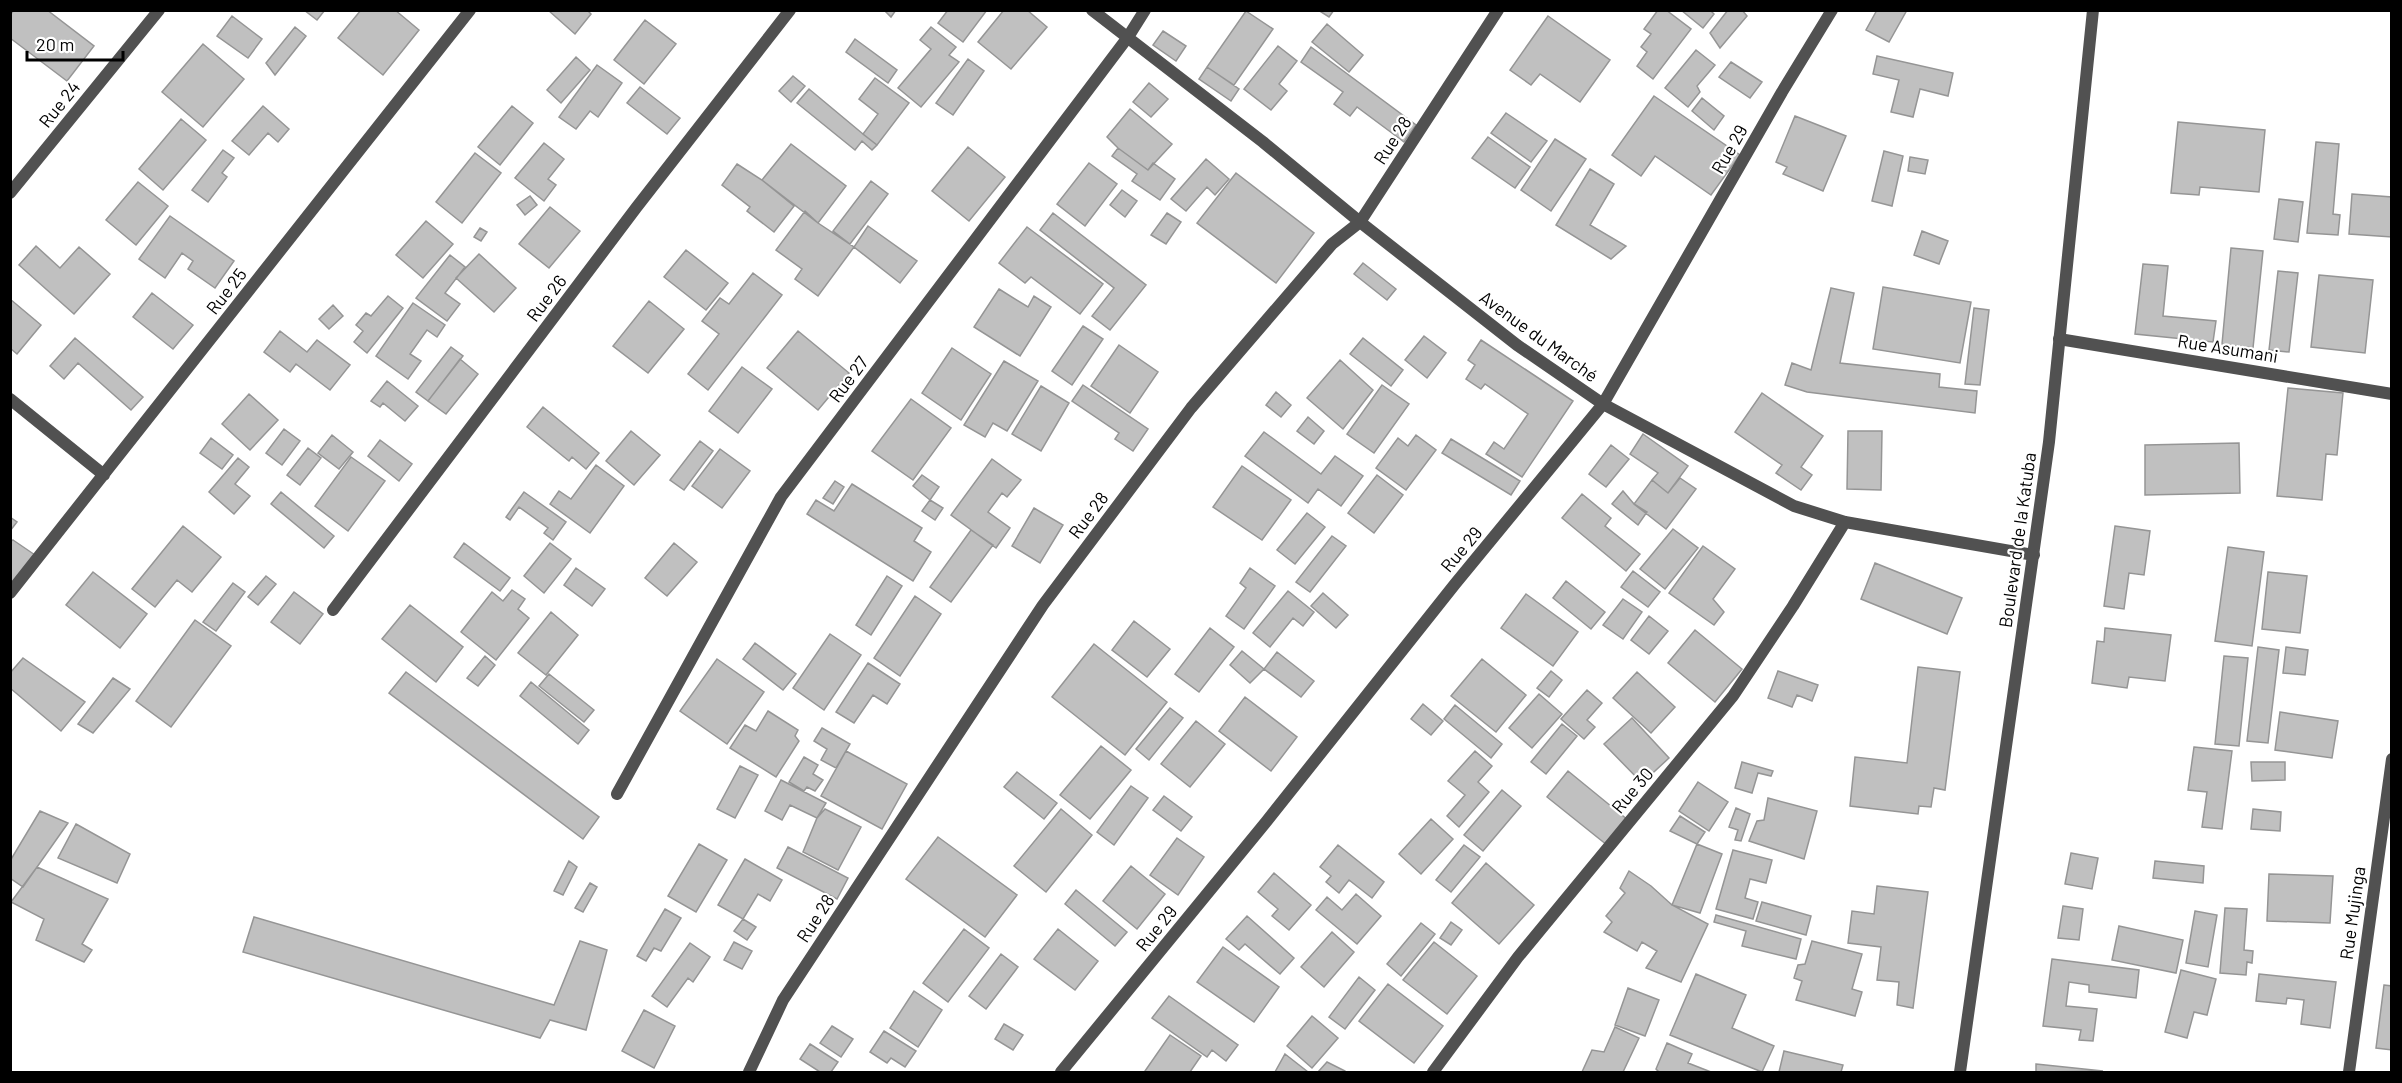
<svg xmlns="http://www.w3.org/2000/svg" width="2402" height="1083" viewBox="0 0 2402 1083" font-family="Barlow,sans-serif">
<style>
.building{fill:#c0c0c0;stroke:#959595;stroke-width:1.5}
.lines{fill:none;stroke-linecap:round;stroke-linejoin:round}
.minor{stroke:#515151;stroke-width:12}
.tertiary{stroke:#515151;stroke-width:12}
.labels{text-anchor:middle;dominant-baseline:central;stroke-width:4.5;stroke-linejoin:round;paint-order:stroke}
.street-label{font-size:18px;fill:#000;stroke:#fff}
</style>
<rect width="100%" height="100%" fill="#fff"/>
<!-- building -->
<path class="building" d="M14 10H47L94 46 67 81 10 38V15Z
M304 10H325L317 20Z
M361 10H395L419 30 383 75 338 38Z
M548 10H587L591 14 575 34Z
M884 10H896L891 17Z
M948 10H987L963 42 938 23Z
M1004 10H1027L1047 27 1011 69 978 42Z
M1318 10H1334L1329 17Z
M1658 10H1666L1691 29 1653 79 1637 66 1647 52 1641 47 1651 34 1644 29Z
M1681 10H1710L1714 14 1703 28Z
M1728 10H1742L1747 16 1720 48 1710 33Z
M1877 10H1907L1889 42 1866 30Z
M1246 11 1273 29 1234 85 1207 67Z
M232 16 262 39 248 58 217 36Z
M1548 16 1610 60 1580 102 1540 74 1531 85 1510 70Z
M645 20 676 44 644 84 614 60Z
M1327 24 1363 55 1349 72 1312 42Z
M295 27 306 36 275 75 266 63Z
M931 27 956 47 949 55 959 62 921 107 898 88 931 49 920 40Z
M1163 31 1186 46 1176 61 1153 45Z
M855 39 897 70 888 83 846 52Z
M203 44 244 79 203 127 162 92Z
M1278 46 1297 61 1279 84 1287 91 1271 110 1244 89Z
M1311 47 1416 125 1404 142 1357 107 1350 116 1334 104 1343 92 1301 62Z
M1696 50 1715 65 1697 86 1700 92 1688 107 1665 88Z
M1877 56 1953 73 1948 96 1920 89 1913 117 1891 112 1899 80 1873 74Z
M576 57 590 70 561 103 547 90Z
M968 59 984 71 953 115 936 103Z
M1731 62 1762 82 1750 98 1719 77Z
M597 65 622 83 598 117 590 111 576 129 559 117Z
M1207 67 1239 89 1231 101 1199 79Z
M793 76 805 86 791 102 779 91Z
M875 78 909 103 877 145 863 134 878 114 859 99Z
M1149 83 1168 99 1151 117 1133 102Z
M640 87 680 118 667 134 627 103Z
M809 89 863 134 877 145 872 150 862 141 855 150 797 103Z
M1654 96 1740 155 1711 195 1655 156 1641 176 1612 155Z
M1702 98 1724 116 1714 130 1692 111Z
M263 106 289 129 278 142 268 133 249 155 232 141Z
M512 106 533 123 500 165 478 147Z
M1130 109 1172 144 1148 170 1118 148 1107 137Z
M1506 113 1547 141 1531 162 1491 133Z
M1795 116 1846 136 1823 191 1783 174 1787 167 1776 162Z
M181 119 206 140 163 190 139 169Z
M2178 122 2265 130 2259 192 2200 187 2199 195 2171 193Z
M1488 137 1530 167 1515 188 1472 158Z
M1555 139 1586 159 1551 211 1521 190Z
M2316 142 2339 144 2333 214 2340 215 2338 235 2307 233Z
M544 143 564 159 548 179 556 185 544 201 515 178Z
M791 144 846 186 818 223 762 180Z
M968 147 1005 177 969 221 932 191Z
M1118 148 1148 170 1153 163 1175 179 1160 200 1132 181 1137 174 1112 156Z
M223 150 234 158 222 173 227 177 208 202 192 190Z
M1884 151 1903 156 1892 206 1872 201Z
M475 153 501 173 462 223 436 202Z
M1910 157 1928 160 1925 174 1908 171Z
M1206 159 1229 179 1215 195 1207 187 1186 211 1171 199Z
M1089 163 1117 184 1085 226 1057 204Z
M737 164 762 180 794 206 774 232 747 211 750 207 722 185Z
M1590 169 1614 184 1590 225 1626 246 1611 259 1556 225Z
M1236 173 1314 233 1276 283 1197 223Z
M871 181 888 194 850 244 833 231Z
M138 182 168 206 136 245 106 220Z
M1122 190 1137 201 1125 217 1110 205Z
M2352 194 2392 197V237L2349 234Z
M530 196 537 205 525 215 517 205Z
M2279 199 2303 202 2298 242 2274 239Z
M550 207 580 231 549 268 519 244Z
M805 211 818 223 854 247 818 296 795 279 802 269 776 250Z
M1053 213 1146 285 1110 330 1092 316 1114 288 1040 230Z
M1167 213 1181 222 1166 244 1151 235Z
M170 216 234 261 215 288 188 269 193 261 182 253 165 278 139 259Z
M426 221 453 244 423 278 396 255Z
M868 226 917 261 900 283 854 247Z
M1027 227 1103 284 1080 314 1031 277 1025 283 999 263Z
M480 228 487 232 481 241 474 237Z
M1922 231 1948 241 1939 264 1914 255Z
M36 246 60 268 79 247 110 274 74 314 19 265Z
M2231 248 2263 251 2253 348 2222 344Z
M686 250 728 283 706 310 664 277Z
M479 254 516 288 494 312 456 278Z
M450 255 465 267 445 293 460 304 447 321 416 298Z
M1363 263 1396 289 1387 300 1354 274Z
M2143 264 2168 266 2163 316 2216 321 2213 342 2135 334Z
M2278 271 2298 273 2289 352 2269 350Z
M753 273 782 295 708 390 688 374 719 334 702 321 720 298 729 304Z
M2319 275 2373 280 2365 353 2311 347Z
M1883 287 1971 302 1960 363 1873 349Z
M1831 288 1854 293 1840 363 1940 374 1939 387 1977 391 1975 413 1807 392 1785 385 1792 363 1811 370Z
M999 289 1028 307 1034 296 1051 307 1020 356 974 327Z
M152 293 193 325 173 349 133 317Z
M388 296 403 308 367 353 354 342 363 331 356 325 366 313 371 316Z
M10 299 41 325 17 354 10 348Z
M649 301 684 329 648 373 613 346Z
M413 303 445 325 437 337 427 330 410 354 421 361 408 379 376 356Z
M333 305 343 316 329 329 319 319Z
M1974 308 1989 310 1980 385 1965 384Z
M1083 326 1103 339 1072 385 1052 371Z
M280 331 307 352 317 340 350 365 330 390 296 364 290 372 264 352Z
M798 331 849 373 818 410 767 368Z
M1424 336 1446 353 1427 378 1405 360Z
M75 338 143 397 131 410 78 363 64 379 50 366Z
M1363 338 1403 370 1391 386 1350 354Z
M1481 340 1573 401 1522 477 1486 454 1494 442 1504 449 1528 414 1485 384 1481 389 1466 379 1475 365 1468 360Z
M1119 345 1158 372 1130 413 1091 386Z
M451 347 463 356 428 401 416 392Z
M952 348 991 374 961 420 922 393Z
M460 359 478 374 446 414 428 401Z
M1340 360 1373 390 1343 429 1307 398Z
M1004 361 1038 381 1007 431 993 423 985 437 964 425Z
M742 367 772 389 738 433 709 411Z
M387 381 418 406 405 421 383 403 380 407 371 401Z
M1083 385 1148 429 1133 451 1115 439 1119 433 1072 401Z
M1382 385 1409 404 1374 453 1347 434Z
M1041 386 1069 403 1041 451 1012 434Z
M2288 388 2343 393 2337 455 2326 454 2322 500 2277 496Z
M1276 392 1291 405 1281 417 1266 405Z
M1762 393 1823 436 1801 467 1812 475 1801 490 1776 473 1782 465 1735 432Z
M249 394 278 420 250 450 222 424Z
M911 399 951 428 913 480 872 451Z
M543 407 599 453 586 469 572 457 569 461 527 427Z
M1308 417 1324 431 1314 444 1297 431Z
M284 429 300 441 282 465 266 453Z
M631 431 660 455 634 485 606 461Z
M1848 431H1882L1881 490 1847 489Z
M1264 432 1321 474 1335 456 1363 476 1341 506 1318 489 1308 503 1245 456Z
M1643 434 1688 466 1668 493 1652 480 1658 473 1630 454Z
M332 435 353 452 339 469 318 453Z
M1416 435 1436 450 1406 490 1376 468 1398 438 1408 446Z
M211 438 233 455 222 469 200 453Z
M1451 439 1520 481 1511 495 1442 453Z
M380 440 412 464 399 481 368 456Z
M700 441 713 451 684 490 670 480Z
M2239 443 2240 493 2145 495V445Z
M1611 445 1629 459 1606 487 1589 474Z
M308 448 321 458 300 485 287 475Z
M720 449 750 471 722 508 692 486Z
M351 457 385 481 348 531 315 506Z
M238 458 249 467 235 484 250 496 234 514 209 492Z
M992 459 1021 480 1007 497 1002 493 988 512 1010 528 996 548 951 515Z
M596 465 624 486 590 533 550 504 559 491 571 499Z
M1242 466 1291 500 1262 540 1213 507Z
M922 475 939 487 930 500 913 486Z
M1377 475 1403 495 1374 533 1348 513Z
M1680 478 1696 489 1666 529 1634 504 1652 480 1668 493Z
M835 481 844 487 833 504 823 498Z
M852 484 922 528 914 541 931 552 913 581 807 514 816 500 834 511Z
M1623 491 1634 504 1647 512 1638 525 1612 504Z
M281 492 334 536 324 548 271 504Z
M524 492 566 522 553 540 544 533 548 528 519 507 510 520 506 517Z
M1582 494 1611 518 1605 526 1640 554 1626 571 1562 518Z
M930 500 943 508 935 520 922 511Z
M1034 508 1063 525 1040 563 1012 546Z
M1307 513 1325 527 1295 564 1277 550Z
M10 517 17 522 10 531Z
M183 526 221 557 192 592 177 580 155 607 132 589Z
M2115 526 2150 531 2144 575 2129 573 2124 609 2104 606Z
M1673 529 1698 548 1665 589 1640 569Z
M971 530 993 545 951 602 930 587Z
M1332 536 1346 546 1310 592 1296 582Z
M13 540 38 557 10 586V542Z
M464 543 510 578 500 591 454 557Z
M550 543 571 559 544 593 524 576Z
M674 543 697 562 667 596 645 578Z
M1703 546 1735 569 1713 599 1724 612 1714 625 1669 593Z
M2228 547 2264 552 2252 646 2215 641Z
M1875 563 1962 598 1947 634 1861 599Z
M576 568 605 589 592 606 564 585Z
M1250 568 1275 586 1244 629 1226 616 1246 588 1240 583Z
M1633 571 1660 592 1648 607 1621 587Z
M93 572 147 614 120 648 66 605Z
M2268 572 2307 576 2300 633 2262 629Z
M266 576 276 584 258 605 248 597Z
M887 576 902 586 871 635 856 625Z
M1566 581 1605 612 1591 629 1553 598Z
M233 583 245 592 216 631 203 622Z
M512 590 525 599 518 609 529 618 496 660 461 632 492 592 503 601Z
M1288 591 1314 612 1303 626 1293 618 1270 647 1253 633Z
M294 592 323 614 300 644 271 622Z
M1323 593 1348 615 1336 628 1311 606Z
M1526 594 1578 632 1553 666 1501 628Z
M915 596 941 614 900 676 874 658Z
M1623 599 1642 612 1623 639 1603 625Z
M410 605 463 647 436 682 382 639Z
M551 612 578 635 546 675 518 653Z
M1649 616 1668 631 1649 654 1631 640Z
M195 620 231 646 171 727 136 701Z
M1134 621 1170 649 1147 677 1112 650Z
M1210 628 1234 647 1199 692 1175 674Z
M2105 628 2171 635 2165 681 2129 677 2127 688 2092 683 2097 641 2104 642Z
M1695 630 1742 669 1715 702 1668 663Z
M830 634 861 655 824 710 793 688Z
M755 643 796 674 783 690 743 659Z
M1094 644 1167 702 1125 755 1052 697Z
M2258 647 2279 650 2268 743 2247 741Z
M2286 647 2308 650 2305 675 2283 673Z
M1242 651 1264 669 1250 683 1230 665Z
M1277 652 1314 681 1301 697 1264 669Z
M485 656 495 665 478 686 467 678Z
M2224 656 2248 658 2239 746 2215 744Z
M23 658 85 702 61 731 10 688V673Z
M717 659 764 692 727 744 680 711Z
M1482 659 1526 695 1496 732 1451 696Z
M868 663 900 684 887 704 873 695 854 723 836 712Z
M1918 667 1960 672 1945 790 1934 788 1931 807 1919 806 1918 814 1850 806 1855 757 1907 763Z
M1551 671 1562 680 1549 697 1537 688Z
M1778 671 1818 685 1812 701 1797 695 1792 707 1768 698Z
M406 672 599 817 583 839 389 693Z
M1637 672 1675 707 1651 733 1613 698Z
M549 674 594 710 584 722 539 686Z
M113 678 130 689 93 733 78 724Z
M531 682 589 730 578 744 520 696Z
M1587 690 1602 703 1587 720 1595 727 1584 739 1561 719Z
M1539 694 1562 714 1532 748 1509 728Z
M1245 697 1297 737 1271 771 1219 731Z
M1423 704 1443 721 1431 735 1411 719Z
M1455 705 1502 744 1491 758 1444 719Z
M1170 708 1183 718 1149 760 1136 749Z
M768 711 798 730 795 736 799 741 776 777 730 748 745 725 756 731Z
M2280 712 2338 721 2332 758 2275 750Z
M1632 718 1669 758 1642 783 1604 744Z
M1196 721 1225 744 1190 787 1161 764Z
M1562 724 1577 736 1546 774 1531 762Z
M822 728 850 744 836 768 821 760 827 749 814 741Z
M1101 746 1131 770 1090 819 1060 795Z
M2194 747 2232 751 2222 829 2202 827 2207 792 2188 790Z
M846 751 907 784 882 829 821 796Z
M1475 751 1492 766 1478 782 1489 792 1459 827 1447 816 1465 795 1448 781Z
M804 757 818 765 813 774 823 780 815 791 807 787 804 791 789 782Z
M1742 762 1773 771 1771 776 1758 773 1752 793 1735 788Z
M2251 762H2285V780L2252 781Z
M740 766 758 775 735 818 717 809Z
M1568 771 1628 820 1607 845 1547 797Z
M1017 772 1057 803 1044 819 1004 787Z
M781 780 826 803 817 818 790 805 782 820 765 811Z
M1698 782 1728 802 1709 831 1679 811Z
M1131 786 1148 798 1114 845 1097 832Z
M1502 790 1521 806 1483 851 1464 835Z
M1164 796 1192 817 1181 831 1153 810Z
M1768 798 1817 811 1804 859 1749 841 1757 821 1764 820Z
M1736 808 1750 814 1741 841 1735 840 1738 830 1729 827Z
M825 809 861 827 838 870 803 852 817 818Z
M1061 809 1092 835 1046 892 1014 866Z
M2253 809 2281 812 2280 831 2251 829Z
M40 811 68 823 23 887 10 878V861Z
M1680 816 1705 832 1697 844 1670 831Z
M1431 819 1453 839 1421 874 1399 854Z
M76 824 130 854 117 883 58 858Z
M938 837 1017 895 985 937 906 879Z
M1177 838 1204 857 1178 895 1150 875Z
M699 844 727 860 696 912 668 896Z
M1697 844 1722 854 1700 913 1672 905Z
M1338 845 1384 882 1372 898 1349 880 1339 893 1326 882 1331 876 1320 867Z
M1464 845 1480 857 1451 892 1436 880Z
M788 847 848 878 837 899 777 868Z
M1733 850 1772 860 1766 883 1750 879 1745 898 1758 902 1753 919 1716 909Z
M2071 853 2098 858 2092 889 2065 884Z
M745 859 782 880 770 901 758 894 743 919 718 905Z
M569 861 577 867 563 895 554 891Z
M2155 861 2204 866 2203 883 2153 878Z
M1486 863 1534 905 1499 944 1452 903Z
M1131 866 1165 894 1137 929 1103 901Z
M37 867 108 899 82 944 92 950 84 962 36 940 44 919 11 902Z
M1629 871 1651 886 1672 905 1708 924 1681 982 1646 968 1657 951 1642 942 1637 951 1604 932 1612 922 1606 916 1625 893 1620 888Z
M1274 873 1311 905 1289 930 1272 916 1278 909 1258 892Z
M2269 874 2333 876 2330 923 2267 921Z
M590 883 597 887 583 912 575 908Z
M1877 886 1928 892 1913 1008 1897 1005 1899 982 1877 980 1881 947 1848 943 1852 911 1874 914Z
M1076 890 1127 932 1115 946 1065 904Z
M1356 894 1381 916 1357 944 1316 910 1327 897 1342 910Z
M1762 902 1811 916 1806 935 1756 921Z
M2063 906 2083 909 2079 940 2058 938Z
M2225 908 2247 909 2244 950 2253 951 2252 963 2247 962 2246 975 2220 973Z
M665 909 681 918 661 951 654 948 646 961 637 956Z
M2195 911 2217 915 2208 967 2186 963Z
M1716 915 1801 939 1796 959 1742 946 1746 931 1714 922Z
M1247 916 1294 958 1280 974 1245 944 1239 950 1226 939Z
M254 917 554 1005 580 941 607 950 586 1030 550 1020 540 1038 243 952Z
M743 919 756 927 747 940 734 931Z
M1451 922 1462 930 1451 945 1440 938Z
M1421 923 1435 934 1401 976 1387 964Z
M2119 926 2183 940 2176 973 2112 960Z
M964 929 989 948 948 1002 923 983Z
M1058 929 1098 961 1075 990 1034 959Z
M1332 932 1354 952 1324 987 1301 967Z
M1812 941 1862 954 1852 989 1862 992 1855 1016 1796 1000 1802 981 1794 978 1798 965 1805 964Z
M734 942 752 951 742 969 724 960Z
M1434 942 1477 976 1447 1014 1403 980Z
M690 943 710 957 693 982 688 978 667 1007 652 996Z
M1223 947 1279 987 1254 1022 1197 982Z
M1001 954 1018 967 986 1009 969 996Z
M2052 959 2139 970 2136 998 2089 992V985L2069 982 2066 1006 2097 1009 2093 1041 2079 1040 2081 1030 2043 1026Z
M2181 970 2216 979 2207 1015 2194 1012 2187 1038 2165 1032Z
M1696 974 1746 995 1732 1028 1774 1046 1762 1072 1670 1035Z
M2259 974 2336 982 2330 1028 2301 1024 2304 1000 2287 998 2286 1004 2256 1001Z
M1359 977 1375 990 1345 1029 1329 1017Z
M1388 984 1443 1026 1414 1063 1359 1021Z
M2384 985 2392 986V1050L2376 1048Z
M1628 988 1659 1000 1645 1036 1615 1025Z
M914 991 942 1010 918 1047 890 1028Z
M1169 996 1238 1045 1226 1061 1212 1050 1207 1057 1152 1018Z
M644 1010 675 1026 654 1068 622 1051Z
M1312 1016 1338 1038 1312 1068 1287 1046Z
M1004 1024 1023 1035 1013 1050 995 1039Z
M832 1026 853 1039 841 1057 820 1043Z
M1615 1027 1639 1038 1623 1072H1582L1592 1050 1604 1052Z
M884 1031 916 1051 905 1067 891 1058 887 1063 870 1052Z
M1170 1035 1201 1056 1190 1072H1147L1145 1071Z
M1667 1043 1692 1054 1688 1063 1711 1072H1659L1656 1069Z
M810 1044 838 1062 831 1072H820L800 1059Z
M1784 1051 1843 1065 1841 1072H1779Z
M1285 1054 1308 1072H1275Z
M1327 1062 1345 1071V1072H1318Z
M2036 1064 2103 1071 2036 1072Z"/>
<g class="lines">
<!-- minor -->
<path class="minor" d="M1092 10 1263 142 1360 222 1517 345 1603 404 1794 506 1845 522 2034 555
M10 193 159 10
M2059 339 2392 394
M10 399 104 475
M10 593 470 10
M333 610 636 208 790 10
M617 794 781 497 1128 37 1145 10
M749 1072 783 1000 1043 605 1191 408 1332 244 1360 222 1498 10
M1061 1072 1266 822 1455 584 1603 404 1782 92 1832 10
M1433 1072 1518 957 1733 696 1793 606 1845 522
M2349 1072 2392 759"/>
<!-- tertiary -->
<path class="tertiary" d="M1960 1072 2049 442 2093 10"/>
</g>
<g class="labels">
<!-- street labels -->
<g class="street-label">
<text transform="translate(59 104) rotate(-51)">Rue 24</text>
<text transform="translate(1392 140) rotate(-57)">Rue 28</text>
<text transform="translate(1729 149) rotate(-60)">Rue 29</text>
<text transform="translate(226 291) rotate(-52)">Rue 25</text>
<text transform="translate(546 298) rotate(-53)">Rue 26</text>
<text transform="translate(1539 336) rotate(36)">Avenue du Marché</text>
<text transform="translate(2228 348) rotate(9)">Rue Asumani</text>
<text transform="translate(848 379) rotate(-53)">Rue 27</text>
<text transform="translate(1088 515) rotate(-53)">Rue 28</text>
<text transform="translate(2017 540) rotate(-82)">Boulevard de la Katuba</text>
<text transform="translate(1461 549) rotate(-50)">Rue 29</text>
<text transform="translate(1632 790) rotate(-50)">Rue 30</text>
<text transform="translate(2352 913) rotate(-82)">Rue Mujinga</text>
<text transform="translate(815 918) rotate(-57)">Rue 28</text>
<text transform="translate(1156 928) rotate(-51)">Rue 29</text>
</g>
</g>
<!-- border -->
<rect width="2402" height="1083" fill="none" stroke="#000000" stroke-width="24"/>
<!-- scale -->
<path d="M27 51v9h96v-9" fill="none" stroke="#000000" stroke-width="3"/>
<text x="36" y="51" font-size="18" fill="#000000" stroke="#ffffff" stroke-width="4.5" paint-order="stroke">20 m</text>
</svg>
